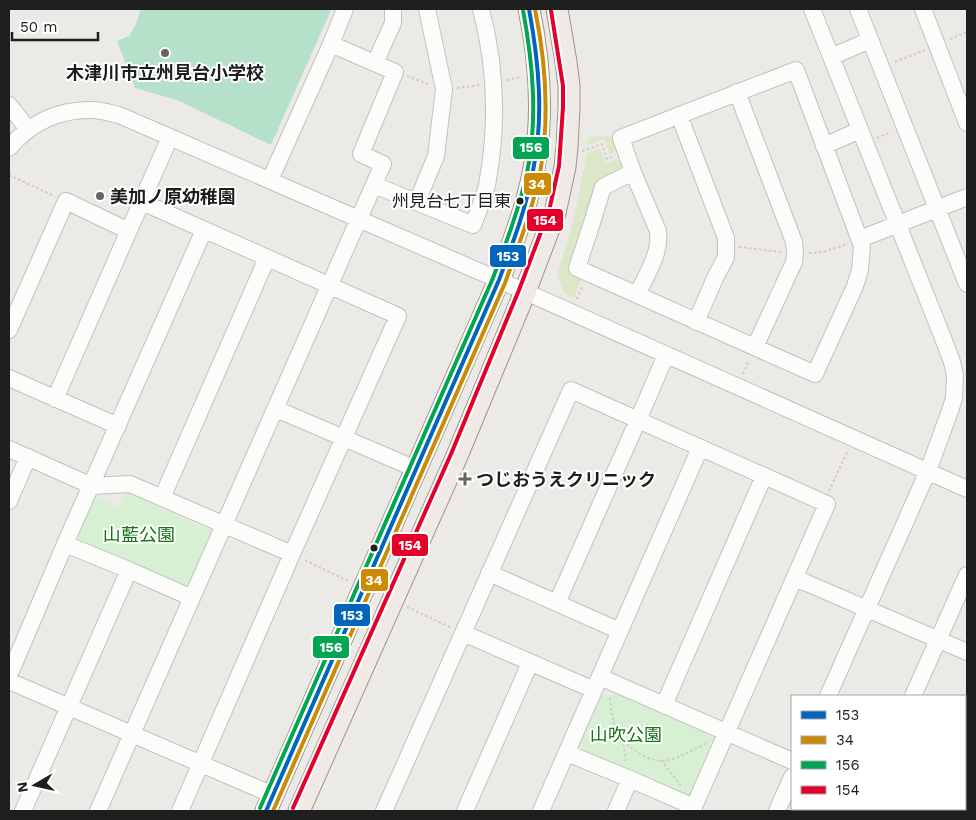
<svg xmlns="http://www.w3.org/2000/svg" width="976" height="820" viewBox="0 0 976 820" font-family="'Work Sans','Noto Sans JP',sans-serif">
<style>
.grass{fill:#dce7c8}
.park{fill:#d7f0d4}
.pitch{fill:#b5e0c9}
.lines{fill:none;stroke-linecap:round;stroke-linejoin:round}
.minor-casing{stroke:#c2c1bf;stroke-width:18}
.major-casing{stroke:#a09585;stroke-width:23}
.path{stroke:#d5c8c7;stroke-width:2;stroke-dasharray:2.5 2.5;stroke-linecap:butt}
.minor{stroke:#fcfcfb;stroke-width:16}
.major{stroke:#efeae5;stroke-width:21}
.bus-1-casing{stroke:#fff;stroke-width:8}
.bus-2-casing{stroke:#fff;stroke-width:8}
.bus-3-casing{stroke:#fff;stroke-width:8}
.bus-4-casing{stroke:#fff;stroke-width:8}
.bus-1{stroke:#0065bd;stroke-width:4}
.bus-2{stroke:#cc8b06;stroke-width:4}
.bus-3{stroke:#00a651;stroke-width:4}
.bus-4{stroke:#e4002b;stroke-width:4}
.poi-dot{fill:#666564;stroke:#fff;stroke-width:2}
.bus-dot{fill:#1e1e1e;stroke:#fff;stroke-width:2}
.labels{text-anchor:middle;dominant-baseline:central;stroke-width:4;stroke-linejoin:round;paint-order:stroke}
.bus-label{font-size:17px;fill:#1e1e1e;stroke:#fff;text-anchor:end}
.poi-label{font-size:18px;font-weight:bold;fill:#1e1e1e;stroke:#fff;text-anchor:start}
.park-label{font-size:18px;fill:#157414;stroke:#fff}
.line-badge{stroke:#fff;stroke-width:2}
.badge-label{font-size:14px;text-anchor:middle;font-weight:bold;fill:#fff}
</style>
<rect width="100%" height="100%" fill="#eceae7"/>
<!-- grass -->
<path class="grass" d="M614 136 620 150 610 154 604 139 587 145 588 137Z
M600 149 606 163 622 158 625 164 622 170 599 180 590 213 569 271 582 278 574 298 564 293 557 276 574 219 587 153Z"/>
<!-- park -->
<path class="park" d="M126 492 212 531 214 537 192 587 185 590 77 542 75 535 90 499 97 497 119 507Z
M620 694 714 736 717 742 693 797 687 799 579 751 576 745 597 696Z"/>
<!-- pitch -->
<path class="pitch" d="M141 9H319L331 10 271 145 177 100 135 88 117 41 129 36 136 24Z"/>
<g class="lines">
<!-- minor casing -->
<g class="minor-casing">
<path id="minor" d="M812 9 943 338 952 362 955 375 954 398 951 408 928 471 828 696
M858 9 967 284
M923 9 967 123
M831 57 870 40
M375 63 393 23V9
M796 70 862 246 860 270 855 286 815 374 577 268 591 226 603 187 633 172 621 138Z
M737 92 794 242 795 253 794 262 755 347
M9 105 28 129
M679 115 726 238V257L715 278 696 322
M824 146 860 130
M9 148C30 123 59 109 92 110 101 110 110 113 119 115L499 280 967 489
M633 172 658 231C661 254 646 275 637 295
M270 180 331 44 345 9
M374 185 473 225C478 212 484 198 487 185 498 126 496 66 481 9
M142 202 398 316 292 554 180 811
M417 202 436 156 444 89 427 9
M860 239 967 197
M9 330 66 201 129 231
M9 378 118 426
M55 399 170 137
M276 409 416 469
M9 449 92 486 130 484 292 554
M162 498 267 258
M9 501 28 457
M65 544 129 570 192 598
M489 573 620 631
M795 578 967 652
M557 603 638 420 827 504 692 811
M463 633 594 690
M9 676 65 544 204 230
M600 677 792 761
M9 681 273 795
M913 696 967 575
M664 705 764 476
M965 751 967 745
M567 753 630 779 694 807
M965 765 967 766
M900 809 906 811
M23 811 129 570
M98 811 383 164 361 154 395 72 331 44
M384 811 571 390 638 420 666 355
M465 811 530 663
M541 811 700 448
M616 811 630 779
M777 811 792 777
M862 811 863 809
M938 811 939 809"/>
</g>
<!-- major casing -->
<g class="major-casing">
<path id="major" d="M266 811 499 280C514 240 530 199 536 156 543 107 539 57 529 9
M299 811 457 456 525 292 555 213 565 167 567 147 569 107V86L566 62 557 9"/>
</g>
<!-- path -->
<path class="path" d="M950 39 967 32
M895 62 925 50
M407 76 428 84
M507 80 521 77
M457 88 480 85
M877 138 891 132
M582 151 602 144 607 159 613 156
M9 175 54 196
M739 247 782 252
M809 253 822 252 848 244
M577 299 583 285
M743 374 749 360
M829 491 848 450
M305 560 348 581
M407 607 450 627
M610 698C611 708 612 719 616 728 624 746 649 765 669 760 683 757 694 748 708 743
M623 739 626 762
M661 760 681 786"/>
<!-- minor -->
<use href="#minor" class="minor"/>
<!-- major -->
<use href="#major" class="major"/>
<!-- bus-1 casing -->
<g class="bus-1-casing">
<path id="bus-1" d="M266 811 499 280C512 245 526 209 533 171 544 117 539 63 529 9"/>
</g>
<!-- bus-2 casing -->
<g class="bus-2-casing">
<path id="bus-2" d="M273 811 505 283C518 247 532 211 540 173 550 118 546 63 535 9"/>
</g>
<!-- bus-3 casing -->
<g class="bus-3-casing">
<path id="bus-3" d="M260 808 493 278C506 243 519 209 527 173 538 119 533 64 523 10"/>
</g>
<!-- bus-4 casing -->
<g class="bus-4-casing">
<path id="bus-4" d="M293 808 451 454 519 290 549 211 559 166 563 107V86L551 10"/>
</g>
<!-- bus-1 -->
<use href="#bus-1" class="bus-1"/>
<!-- bus-2 -->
<use href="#bus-2" class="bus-2"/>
<!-- bus-3 -->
<use href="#bus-3" class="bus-3"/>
<!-- bus-4 -->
<use href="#bus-4" class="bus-4"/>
</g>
<!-- markers -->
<g class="poi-dot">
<circle cx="165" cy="53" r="5"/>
<circle cx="100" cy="196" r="5"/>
<path d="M462.5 471.5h5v5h5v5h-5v5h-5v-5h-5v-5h5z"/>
</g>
<g class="bus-dot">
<circle cx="520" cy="201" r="4.5"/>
<circle cx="374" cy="548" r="4.5"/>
</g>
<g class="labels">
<!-- bus labels -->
<g class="bus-label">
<text x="511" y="201">州見台七丁目東</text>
</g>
<!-- poi labels -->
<g class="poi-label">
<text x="165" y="72" text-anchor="middle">木津川市立州見台小学校</text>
<text x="110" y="196">美加ノ原幼稚園</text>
<text x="476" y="479">つじおうえクリニック</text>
</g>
<!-- park labels -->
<g class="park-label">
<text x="139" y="534">山藍公園</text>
<text x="626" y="734">山吹公園</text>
</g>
</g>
<g class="line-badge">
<rect x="512" y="136" width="38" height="24" rx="5" fill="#00a651"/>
<rect x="523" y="172" width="29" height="24" rx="5" fill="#cc8b06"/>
<rect x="526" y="208" width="38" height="24" rx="5" fill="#e4002b"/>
<rect x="489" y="244" width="38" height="24" rx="5" fill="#0065bd"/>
<rect x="391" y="533" width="38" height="24" rx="5" fill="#e4002b"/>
<rect x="360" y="568" width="29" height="24" rx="5" fill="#cc8b06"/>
<rect x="333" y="603" width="38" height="24" rx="5" fill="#0065bd"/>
<rect x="312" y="635" width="38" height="24" rx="5" fill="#00a651"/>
</g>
<g class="badge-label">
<text x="531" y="152">156</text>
<text x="537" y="189">34</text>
<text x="545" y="225">154</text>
<text x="508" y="261">153</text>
<text x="410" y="550">154</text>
<text x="374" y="585">34</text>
<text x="352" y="620">153</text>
<text x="331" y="652">156</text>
</g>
<!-- border -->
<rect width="976" height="820" fill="none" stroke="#1e1e1e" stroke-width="20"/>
<!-- legend -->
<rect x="791" y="695" width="175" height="115" fill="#ffffff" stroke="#a5a5a5"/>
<rect x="801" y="711" width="25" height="8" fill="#0065bd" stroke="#a5a5a5"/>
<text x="836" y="720" font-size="15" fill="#1e1e1e">153</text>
<rect x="801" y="736" width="25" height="8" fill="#cc8b06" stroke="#a5a5a5"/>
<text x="836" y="745" font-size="15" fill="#1e1e1e">34</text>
<rect x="801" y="761" width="25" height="8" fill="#00a651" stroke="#a5a5a5"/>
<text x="836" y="770" font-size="15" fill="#1e1e1e">156</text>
<rect x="801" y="786" width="25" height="8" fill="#e4002b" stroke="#a5a5a5"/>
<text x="836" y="795" font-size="15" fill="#1e1e1e">154</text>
<!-- north arrow -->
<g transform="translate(35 785) rotate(261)" stroke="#ffffff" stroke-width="4" paint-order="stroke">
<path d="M0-4L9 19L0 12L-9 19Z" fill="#1e1e1e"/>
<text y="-8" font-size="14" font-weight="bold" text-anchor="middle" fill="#1e1e1e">N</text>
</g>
<!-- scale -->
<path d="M12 32v8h86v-8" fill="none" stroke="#1e1e1e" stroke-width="2.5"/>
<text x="20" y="32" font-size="15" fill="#1e1e1e" stroke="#ffffff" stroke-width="4" paint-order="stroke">50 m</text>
</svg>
